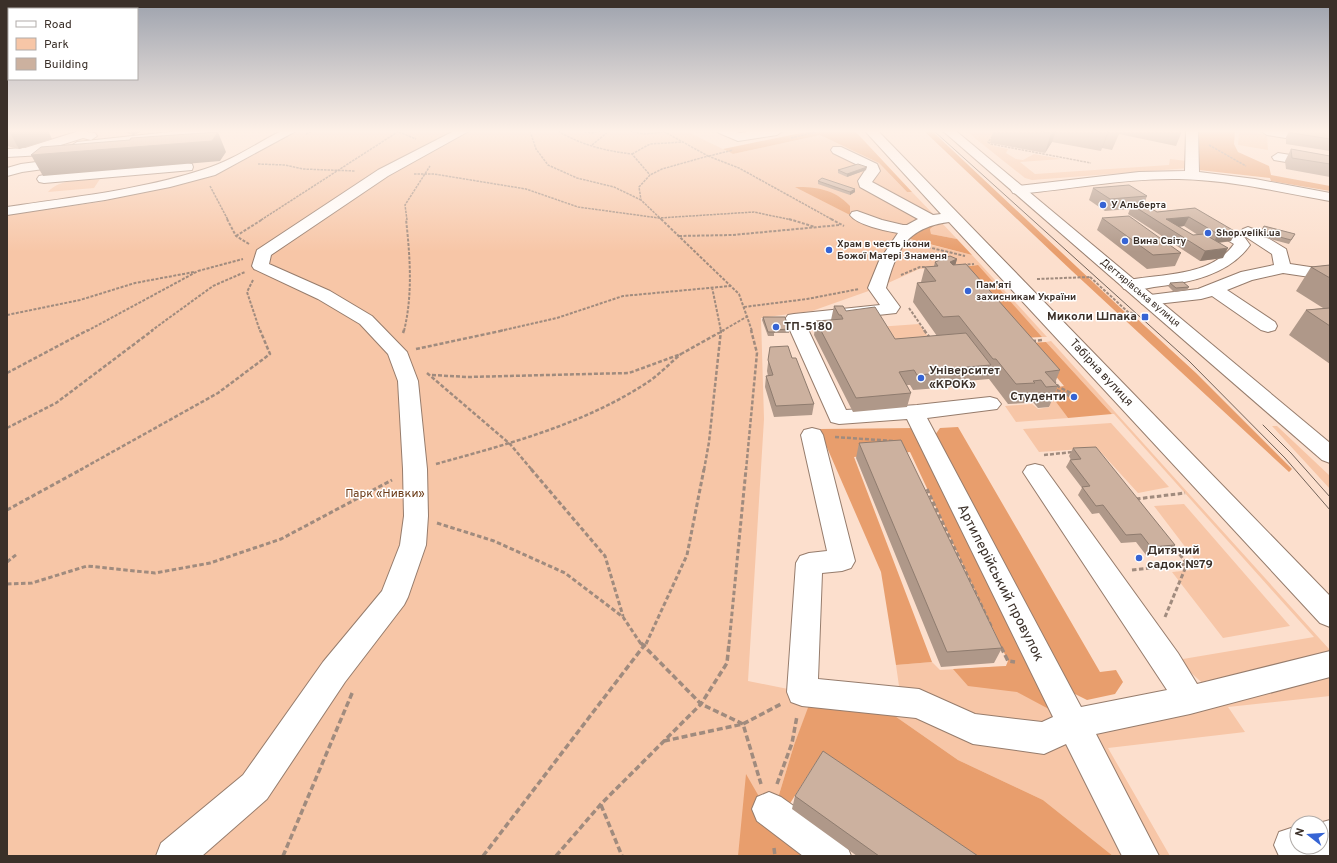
<svg xmlns="http://www.w3.org/2000/svg" width="1337" height="863" viewBox="0 0 1337 863" font-family="Overpass,sans-serif">
<style>
.green{fill:#f7c6a7}
.forest{fill:#e89e6d}
.lines{fill:none;stroke-linecap:round;stroke-linejoin:round}
.minor-casing{stroke:#967c6c;stroke-width:2}
.major-casing{stroke:#967c6c;stroke-width:2}
.path-far4{stroke:#a08b7e;stroke-width:1.5;stroke-dasharray:2.5 1;stroke-linecap:butt}
.path-far3{stroke:#a08b7e;stroke-width:2;stroke-dasharray:3 1.5;stroke-linecap:butt}
.path-far2{stroke:#a08b7e;stroke-width:2.5;stroke-dasharray:4 2;stroke-linecap:butt}
.path-far1{stroke:#a08b7e;stroke-width:3;stroke-dasharray:4.5 2.5;stroke-linecap:butt}
.path{stroke:#a08b7e;stroke-width:3.5;stroke-dasharray:6 3;stroke-linecap:butt}
.minor{fill:#fff;fill-rule:evenodd}
.major{fill:#fff;fill-rule:evenodd}
.tram{stroke:#726258;stroke-width:1}
.wall{fill:#af9889;fill-rule:evenodd}
.shaded-wall{fill:#8f7c6f}
.building{fill:#ccb19f;stroke:#8f7c6f}
.poi-dot{fill:#3664d4;stroke:#fff;stroke-width:1.5}
.labels{text-anchor:middle;dominant-baseline:central;stroke-width:3;stroke-linejoin:round;paint-order:stroke}
.far-poi-label{font-size:10px;font-weight:bold;fill:#3b3029;stroke:#fff;text-anchor:start}
.far-street-label{font-size:10px;fill:#3b3029;stroke:#fff}
.poi-label{font-size:12px;font-weight:bold;fill:#3b3029;stroke:#fff;text-anchor:start}
.street-label{font-size:12px;fill:#3b3029;stroke:#fff}
.park-label{font-size:12px;fill:#6c3c18;stroke:#fff}
.near-street-label{font-size:14px;fill:#3b3029;stroke:#fff}
</style>
<rect width="100%" height="100%" fill="#fcdfcd"/>
<!-- green -->
<path class="green" d="M296 131H686L733 154 820 135 879 163 907 192H912L934 215 913 221 899 237 972 255 1047 337H1042L977 265 919 269 877 288 812 311 761 318 764 419 748 681 788 689 899 686 896 665 932 662 940 670 1006 666 1008 661 1060 715 1128 856H1113L1043 800 958 760 892 714 810 705 794 745 778 798 755 856H7V215L100 202 173 185Z
M966 131H999L990 143 994 146 1008 149 1006 153 1016 159 1023 160 1034 154 1061 159 1020 162 1035 174 1169 165 1170 159 1187 161 1189 168 1032 180 1025 178Z
M1239 131 1267 135 1268 150 1238 145Z
M100 179 94 188 48 192C60 178 83 181 100 179Z
M941 222 957 239 931 234 930 229Z
M919 324 937 349 893 352 877 327Z
M1051 341 1329 649V653L1209 689 1177 660 1314 637 1114 414H1112L1046 342Z
M1053 398 1068 418 1016 422 1005 406 1032 404 1038 409 1050 407 1044 399Z
M1111 423 1169 487 1138 493 1097 448 1039 452 1023 429Z
M1272 426H1277L1330 476V489Z
M1184 504 1290 626 1223 638 1172 572 1202 569 1154 506Z
M1330 671V696L1228 707 1245 732 1108 748 1170 856H1151L1088 728Z"/>
<!-- forest -->
<path class="forest" d="M811 131H855L912 192H907L879 163 820 135 733 154 723 149Z
M924 131H932L1126 313 1134 316 1196 373 1292 469 1289 472 1072 271Z
M1197 131H1235L1234 144 1238 152 1269 166 1271 175 1330 186V191L1271 181 1270 178 1199 170Z
M795 187C817 187 834 189 850 206V215Z
M938 223 930 229 931 234 957 239 972 255 906 238 915 232Z
M978 265 1042 337 1023 338 961 267Z
M1046 342 1112 414 1068 418 1053 398 1057 397 1052 388 1064 386 1028 343Z
M958 427 1100 672 1116 670 1123 682 1115 694 1087 700 1067 690 1042 634 1008 584 935 435 940 428Z
M916 428 1060 715 1017 692 968 686 953 669 1006 666 1008 661 910 452 854 457 932 662 896 665 881 572 819 429Z
M809 705 892 714 958 760 1043 800 1113 856H960L818 759 789 805 778 798 794 745Z
M746 774 769 814 826 856H738Z"/>
<g class="lines">
<!-- minor casing -->
<g class="minor-casing">
<path id="minor" d="M79 131 95 133 97 136 91 140 83 138 48 149 49 151 47 154 43 155 7 157V149L25 148Z
M179 131H219L213 135 77 150 71 146 77 142Z
M281 131H296L215 175 170 187 105 200 7 215V207C73 197 141 190 205 169 231 161 256 144 281 131Z
M454 131H469L388 176 271 255 269 264 330 291 372 316 407 352 418 381 427 469 428 516 426 545 408 597 404 605 345 682 267 799 202 856H156L161 843 243 775 323 662 382 591 400 545 404 516 403 469 398 381 388 354 360 324 318 299 254 269 252 266 257 250 378 170Z
M717 131H734L739 133 753 131H783L777 135 738 141 719 133Z
M865 131H878L1330 596V627L1320 623 949 222C906 228 897 249 886 288L900 307 896 313 805 323 846 410 917 405 990 397 997 399 1001 404 997 409 927 418 1081 707 1167 690 1023 472 1027 466 1035 464 1043 466 1178 653 1197 684 1330 651V677L1190 714 1096 734 1159 856H1122L1066 744 1044 754 973 744 916 718 802 706 791 702 787 692 796 563 800 556 809 553 827 551 801 435 804 430 812 428 820 430 823 435 855 561 851 568 842 571 822 573 818 679 919 689 975 714 1042 722 1053 717 907 419 839 424 831 422 785 319 788 315 794 314 880 305 868 288 879 261 898 233C886 231 857 225 850 215L852 212 857 211 882 220 903 225H907L918 219 860 187 858 181 866 169 833 153 831 150 833 147H841L877 164 880 171 872 182 933 215 941 214Z
M1186 131H1198L1199 172 1255 179 1330 193V201C1280 192 1230 180 1179 179 1125 178 1072 189 1018 194L1013 193 1011 190 1013 187 1018 186 1139 172 1185 171Z
M1261 131H1291L1330 137V145L1267 135Z
M1278 153 1316 159 1322 163 1316 167 1274 160 1272 157Z
M67 158 72 159 73 162 72 165 22 172 7 176V168L21 164Z
M187 163 192 164 193 167 192 170 44 183 39 182 37 179 39 176 44 175Z
M1207 218 1245 238 1250 245C1229 275 1188 283 1154 287 1144 289 1134 291 1124 289L1121 285 1124 281C1160 273 1210 278 1234 244L1202 225 1200 222 1202 219Z
M1248 227 1253 229 1286 249 1290 264 1330 270V280L1283 273 1252 280 1227 290 1275 322 1277 326 1275 330 1268 332 1261 330 1212 296 1201 299 1148 305 1142 304 1139 300 1142 296 1198 289 1241 272 1274 265 1272 254 1243 235 1240 232 1243 229Z
M769 792 781 797 846 843 851 856H803L757 821 752 809 757 797Z
M1330 820V856H1279L1274 845 1279 832 1297 826V847H1321V823H1319Z"/>
</g>
<!-- major casing -->
<g class="major-casing">
<path id="major" d="M943 131H956L1330 443V463L1322 460Z"/>
</g>
<!-- path-far4 -->
<path class="path-far4" d="M530 131 536 149 548 165 577 178 614 187 641 200
M558 131C581 145 606 151 632 154L650 175
M581 131 591 133 601 131
M630 131 644 134 664 132
M997 131 988 142 991 144 1091 163
M399 132 416 139
M306 134 313 131
M791 138 820 131
M592 145 609 131
M1209 145 1246 166
M632 154 650 144 683 142
M708 156 739 168 833 220
M709 156 733 150
M258 164 285 165 303 169 355 171
M414 174H434L526 189 578 207 659 218 754 212 792 220
M210 186 228 220
M261 220 399 131
M407 220 405 205 430 166
M662 220 641 200 639 187 650 175 662 169 708 156 663 131"/>
<!-- path-far3 -->
<path class="path-far3" d="M227 219 236 236 249 244
M661 219 739 294 752 331
M789 219 815 227
M831 219 844 226
M236 236 263 219
M679 236 732 235 840 225
M919 245 965 256
M963 265 974 264
M901 275 920 267H926
M1090 277 1128 312 1136 314
M1037 279 1090 277
M253 280 247 292 260 331
M712 287 721 331
M744 307 807 299 859 289
M909 308 925 331
M7 315 80 300 135 283 194 272
M87 331 198 271 243 259
M151 331 213 286 245 272
M404 331C413 294 410 256 406 219
M500 331 557 318 623 296 730 286
M722 331 748 316"/>
<!-- path-far2 -->
<path class="path-far2" d="M924 330 931 339
M403 333 404 330
M1032 341 1043 340
M416 349 505 330
M7 373 88 330
M427 373 510 444 532 470
M432 375 467 377 629 373 681 354 724 330
M1053 380 1059 387 1069 392 1066 394 1054 389
M1066 394 1071 397 1073 394 1069 392
M7 428 56 403 153 330
M835 437 894 441
M1044 455 1073 452
M436 464C508 444 585 424 648 382 660 374 670 363 681 354
M80 470 218 393 270 354 260 330
M704 470 709 442 721 330
M746 470 757 353 751 330"/>
<!-- path-far1 -->
<path class="path-far1" d="M531 469 605 556 623 616
M927 489 992 628
M1136 499 1185 493
M7 510 82 469
M437 523 494 541 565 573 623 617 641 644
M7 562 17 554
M1132 570 1187 564 1172 544
M7 584 32 583 87 566 155 573 210 563 281 539 392 480
M1165 617 1187 564
M646 644 687 555 704 469
M729 644 746 469"/>
<!-- path -->
<path class="path" d="M641 643 701 704 743 724 761 784
M1001 647 1008 661 1015 662
M664 741 743 724 781 704
M777 784 792 743 797 716
M601 805 622 856
M774 848 775 856
M283 856 353 691
M483 856 646 643
M556 856 601 804 701 704 727 663 729 643"/>
<!-- minor -->
<use href="#minor" class="minor"/>
<!-- major -->
<use href="#major" class="major"/>
<!-- tram -->
<path class="tram" d="M934 131 1189 361 1285 458 1330 510
M1263 425 1291 453 1330 497"/>
</g>
<!-- wall -->
<path class="wall" d="M7 131H48L52 139 19 149 7 146Z
M121 131H143L133 135Z
M993 131H1182L1176 146 1119 134 1112 150 1102 148 1101 151 1052 142 1045 153 990 143Z
M1289 131H1323L1330 132V151L1286 144V137Z
M1291 149 1330 156V177L1286 169 1285 161Z
M838 170H866L847 177 838 173Z
M818 181 855 192 850 195 818 184Z
M1093 188 1147 196 1144 204 1157 212 1195 208 1231 241 1219 243 1223 258 1200 261 1128 214 1130 209 1105 211 1089 200ZM1184 226 1198 235H1193L1179 227Z
M1102 218 1181 253 1175 266 1147 269 1097 230Z
M1264 226 1295 234 1289 244 1259 236Z
M957 259 955 265 1060 370 1055 383 1058 386 1049 407 1038 408 1032 401H1027L1026 403 1008 404 989 379 967 381 965 386 913 390 910 385H907L911 393 907 407 853 412 814 335 816 321 831 320 834 306 846 311 895 339 937 336 913 302 917 283 921 282 925 267 934 266 935 262Z
M1330 265V364L1289 335 1306 310 1323 308 1296 291 1311 267Z
M1170 283 1189 287 1187 290 1174 292 1168 286Z
M763 317 789 329V333H774V336H768L762 320Z
M770 347 792 358 814 404 812 415 774 417 765 387 766 376H768L767 371Z
M859 443 1002 648 994 663 941 667 856 458Z
M1073 448 1175 545 1170 553 1146 555 1136 542 1121 543 1099 513 1092 514 1078 495 1082 488 1066 467 1070 460H1071L1069 456Z
M795 796 978 856H857L792 809Z"/>
<!-- shaded-wall -->
<path class="shaded-wall" d="M9 131H48L52 139 19 149Z
M131 131H143L133 135Z
M1053 131H1056L1052 142 1045 153 1051 133Z
M1108 131H1109L1101 151Z
M218 132 226 152 220 161 43 176 31 155Z
M867 167 866 170 847 177V174Z
M855 189V192L850 195V192Z
M1189 217 1184 226 1169 228 1166 219Z
M1236 232 1231 241 1213 243 1218 234Z
M1228 248 1223 258 1200 261 1205 251Z
M957 259 952 277 950 262Z"/>
<!-- building -->
<path class="building" d="M1040 131H1053L1051 133Z
M1292 131H1323L1330 132V139L1292 133Z
M218 132 212 141 31 155 41 147 130 140 131 138Z
M1291 149 1330 156V164L1292 158Z
M858 164 867 167 847 174 838 170Z
M822 178 855 189 850 192 818 181Z
M1129 185 1147 196 1110 199 1093 188Z
M1144 204 1157 212 1195 208 1236 232 1218 234 1189 217 1166 219 1193 235 1204 234 1228 248 1205 251 1132 205Z
M1129 216 1181 253 1153 255 1102 218Z
M1264 226 1295 234 1291 240 1261 232Z
M950 256 957 259 950 262 953 265 966 264 1060 370 1045 372 1058 386 1046 387 1041 380 1033 381 1035 383 1016 384 996 359H993L959 316 943 317 917 283 936 281 925 267 938 266 935 262Z
M1330 265V278L1311 267Z
M1183 282 1189 287 1176 288 1170 283Z
M834 306H843L846 311 875 307 895 339 966 333 991 365 967 367 970 371 917 375 914 370 899 372 911 393 856 398 816 321 843 319 841 315H839Z
M1330 308V326L1306 310Z
M763 317H785L789 329 774 330 775 332H768Z
M788 346 792 358H796L814 404 776 406 766 376 773 375 768 360 770 347Z
M901 440 1002 648 947 652 859 443Z
M1096 447 1175 545 1151 547 1141 534 1126 535 1103 505 1096 506 1082 487 1090 486 1070 460 1081 459 1073 448Z
M823 751 978 856H879L795 796Z"/>
<!-- sky -->
<linearGradient id="sky" x2="0" y2="1"><stop stop-color="#9da2ad"/><stop offset="0.52" stop-color="#fef1e8"/><stop offset="1" stop-color="#fef1e8" stop-opacity="0"/></linearGradient>
<rect width="1337" height="252" fill="url(#sky)"/>
<!-- markers -->
<g class="poi-dot">
<circle cx="1103" cy="205" r="4"/>
<circle cx="1208" cy="233" r="4"/>
<circle cx="1125" cy="241" r="4"/>
<circle cx="829" cy="250" r="4"/>
<circle cx="968" cy="291" r="4"/>
<rect x="1141" y="313" width="8" height="8" rx="2"/>
<circle cx="776" cy="327" r="4"/>
<circle cx="921" cy="378" r="4"/>
<circle cx="1074" cy="397" r="4"/>
<circle cx="1139" cy="558" r="4"/>
</g>
<g class="labels">
<!-- far-poi labels -->
<g class="far-poi-label">
<text x="1111" y="205">У Альберта</text>
<text x="1216" y="233">Shop.veliki.ua</text>
<text x="1133" y="241">Вина Світу</text>
<text x="837" y="244">Храм в честь ікони<tspan x="837" dy="12">Божої Матері Знаменя</tspan></text>
<text x="976" y="285">Пам'яті<tspan x="976" dy="12">захисникам України</tspan></text>
</g>
<!-- far-street labels -->
<g class="far-street-label">
<text transform="translate(1140 293) rotate(40)">Дегтярівська вулиця</text>
</g>
<!-- poi labels -->
<g class="poi-label">
<text x="1137" y="317" text-anchor="end">Миколи Шпака</text>
<text x="784" y="327">ТП-5180</text>
<text x="929" y="371">Університет<tspan x="929" dy="14">«КРОК»</tspan></text>
<text x="1066" y="397" text-anchor="end">Студенти</text>
<text x="1147" y="551">Дитячий<tspan x="1147" dy="14">садок №79</tspan></text>
</g>
<!-- street labels -->
<g class="street-label">
<text transform="translate(1101 373) rotate(47)">Табірна вулиця</text>
</g>
<!-- park labels -->
<g class="park-label">
<text x="385" y="494">Парк «Нивки»</text>
</g>
<!-- near-street labels -->
<g class="near-street-label">
<text transform="translate(1000 583) rotate(63)">Артилерійський провулок</text>
</g>
</g>
<!-- border -->
<rect width="1337" height="863" fill="none" stroke="#3b3029" stroke-width="16"/>
<!-- legend -->
<rect x="8" y="8" width="130" height="72" fill="#ffffff" stroke="#b1aca9"/>
<rect x="16" y="21" width="20" height="6" fill="#ffffff" stroke="#b1aca9"/>
<text x="44" y="28" font-size="12" fill="#3b3029">Road</text>
<rect x="16" y="38" width="20" height="12" fill="#f7c6a7" stroke="#b1aca9"/>
<text x="44" y="48" font-size="12" fill="#3b3029">Park</text>
<rect x="16" y="58" width="20" height="12" fill="#ccb19f" stroke="#b1aca9"/>
<text x="44" y="68" font-size="12" fill="#3b3029">Building</text>
<!-- north arrow -->
<g transform="translate(1309 835) rotate(287)"><circle r="19" fill="#ffffff" stroke="#b1aca9"/>
<path d="M0-3L7 15L0 10L-7 15Z" fill="#3664d4"/>
<text y="-6" font-size="11" font-weight="bold" text-anchor="middle" fill="#3b3029">N</text>
</g>
</svg>
